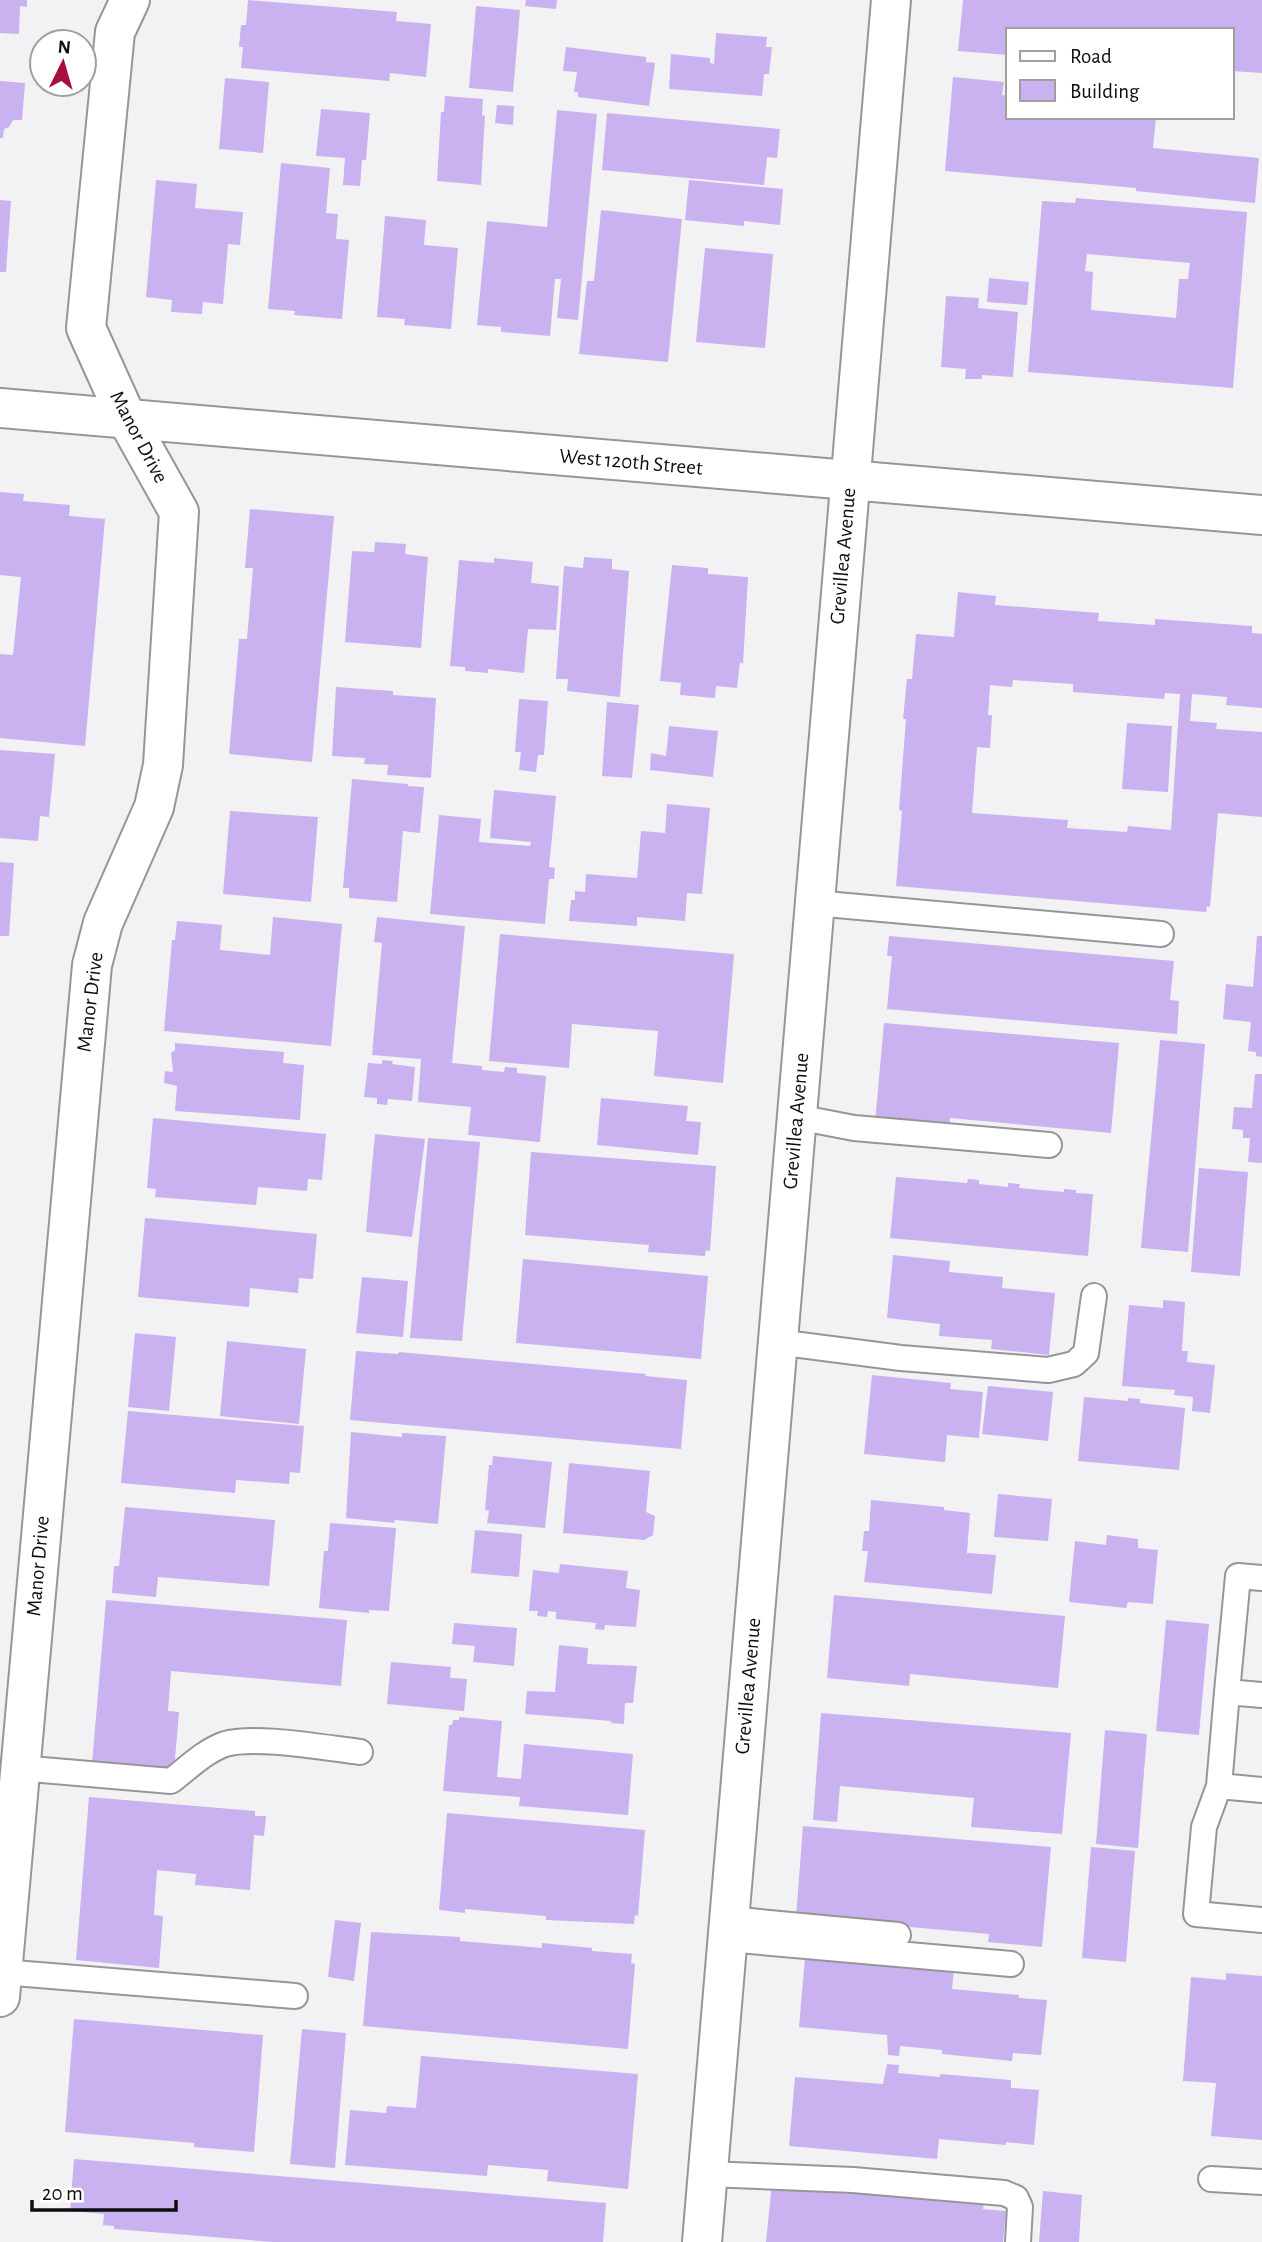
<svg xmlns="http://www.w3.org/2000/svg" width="1262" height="2242" viewBox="0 0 1262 2242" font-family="'Alegreya Sans',sans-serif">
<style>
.building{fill:#c9b2ef;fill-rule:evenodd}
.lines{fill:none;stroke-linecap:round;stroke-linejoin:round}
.lane-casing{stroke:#969699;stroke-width:28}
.street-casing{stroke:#969699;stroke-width:42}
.secondary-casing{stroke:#969699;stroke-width:42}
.lane{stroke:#fff;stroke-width:24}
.street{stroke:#fff;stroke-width:38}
.secondary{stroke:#fff;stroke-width:38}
.labels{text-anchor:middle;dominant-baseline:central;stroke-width:7;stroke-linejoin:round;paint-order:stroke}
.street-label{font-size:21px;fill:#0e0e0f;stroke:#fff}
</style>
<rect width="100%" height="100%" fill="#f2f2f5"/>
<!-- building -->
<path class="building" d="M0 0H27V7L20 6 19 34 0 33Z
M248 0 397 12 396 21 431 24 426 77 390 73 389 81 241 68 243 47H239L241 25H246Z
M526 0H557L556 9 525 6Z
M963 0H1262V73L1232 71V30H1008V55L958 51Z
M476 6 520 10 513 92 469 88Z
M716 33 767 37 766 47H772L769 74H764L762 96 669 89 671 54 710 58V63L714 64Z
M566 47 646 57V62L655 63 649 106 578 97V92H574L577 72 563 71Z
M953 77 1004 82 1002 95 1008 96V117H1156L1153 148 1259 158 1255 203 1136 191V188L945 171Z
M225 78 269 82 263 153 219 149Z
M0 81 25 83 22 120H13L9 127 4 129 3 138H0Z
M445 96 483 99 482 116 485 115 481 185 437 181 441 112H444Z
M497 105 514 106 513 125 495 123Z
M321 109 370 113 366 160H362L360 186 343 185 345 158 316 156Z
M557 110 597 114 578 320 557 318 561 279H555L550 336 501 332V327L477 325 487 221 547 227Z
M607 113 780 129 777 158 767 157 764 185 602 170Z
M281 163 330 168 326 213 338 214 336 239 349 240 342 319 294 315 295 311 268 309Z
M156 180 197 184 195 208 243 212 240 245 228 244 223 304 203 302 202 314 171 312 172 300 146 297Z
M689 180 783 189 780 225 744 221V226L685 220Z
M1076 198 1247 212 1233 388 1028 372 1042 201 1075 203ZM1087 254 1190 263 1188 279H1179L1176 318 1091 310 1093 272 1085 271Z
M0 200 11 201 6 272H0Z
M601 210 682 219 668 362 579 354 587 281H594Z
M385 216 426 220 424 245 458 248 451 329 404 325 405 319 377 317Z
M705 248 773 254 765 348 696 342Z
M989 278 1029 282 1027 305 987 302Z
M946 296 979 298 978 308 1018 312 1013 377 982 375V379H965L966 369 941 367Z
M0 492 24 494 23 501 70 505 69 516 105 519 85 746 0 738V654L13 655 21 577 0 575Z
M250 509 334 516 312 762 229 754 239 639H247L253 568H245Z
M375 542 406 544 405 554 428 557 421 648 345 642 352 551 374 552Z
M584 557 612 559V569L629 571 620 697 567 691 568 679H556L564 566 583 568Z
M494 558 533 562 531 583 559 586 556 630 528 629 524 673 488 669V673L465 671V667L450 666 459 560 494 563Z
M672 565 708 568V574L748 577 743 664 740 662 737 688 716 686 715 698 680 695 681 683 660 681Z
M958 592 996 596 995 605 1099 613 1098 621 1155 625V619L1252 626V633L1262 634V708L1226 705 1227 697 1192 694 1190 721 1217 723 1216 729 1262 732V817L1218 813 1210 907 1207 906 1206 912 896 886 902 811 899 810 906 719H903L907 679H912L916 634 954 637ZM1013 680 1073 684V692L1164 699 1165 693 1180 694 1171 830 1128 826 1127 832 1067 828 1068 820 972 813 977 747 990 748 992 715H988L990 685 1012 687Z
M336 687 393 691V695L436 698 431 778 387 775 388 765 364 764 365 758 332 756Z
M519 699 548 701 544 755H538L536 772 519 770 521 752H515Z
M607 702 639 705 632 778 602 776Z
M1127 723 1172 726 1168 792 1122 789Z
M669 726 718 731 713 777 650 770 651 753 666 756Z
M0 750 55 754 49 817 40 816 38 841 0 838Z
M352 779 408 784V786L424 787 420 833 403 831 397 902 349 898V888H343Z
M494 790 556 796 549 867 555 868 554 879H549L545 924 430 914 439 815 481 819 479 842 530 846 531 842 490 838Z
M667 804 710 808 702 894 687 893 685 921 637 917V926L569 921 571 900H575V891L585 892 586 874 637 878 641 831 665 833Z
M230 811 318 817 311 902 223 894Z
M0 862 14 863 9 936H0Z
M273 917 342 924 331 1046 164 1031 172 940H175L177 921 222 925 220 950 270 955Z
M377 917 465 926 452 1063 482 1066V1070L504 1072 505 1067 517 1068V1073L546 1076 540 1142 468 1135 471 1107 418 1102 421 1059 372 1055 382 943 374 942Z
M500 934 734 954 723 1083 654 1076 658 1031 572 1024 569 1068 489 1061Z
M889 936 1174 961 1170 1000 1179 1001 1177 1034 887 1009 892 956H887Z
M1257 936H1262V1057L1256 1056V1052L1248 1051 1251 1022 1223 1019 1226 984 1253 987Z
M884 1023 1119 1043 1111 1133 950 1118 949 1129 875 1122Z
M1160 1040 1205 1044 1188 1252 1141 1248Z
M175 1043 284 1052 283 1063 304 1065 300 1120 175 1111 177 1086 164 1083 165 1071 173 1072 171 1053 175 1050Z
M382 1060 393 1061 392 1064 415 1067 412 1101 388 1099 387 1105 377 1104V1098L364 1097 368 1063 382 1064Z
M1255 1074H1262V1163L1248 1162 1250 1138H1243V1130L1232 1129 1234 1107 1252 1108Z
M601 1098 688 1106 686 1121 701 1122 698 1155 597 1145Z
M153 1118 326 1134 322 1180 308 1179 307 1191 258 1187 256 1205 155 1197 156 1189 147 1188Z
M375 1134 425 1139 412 1237 366 1232Z
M428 1138 480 1142 462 1341 410 1338Z
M531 1152 716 1166 710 1251 706 1250 705 1256 648 1252 649 1245 525 1235Z
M1199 1168 1248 1172 1240 1276 1191 1272Z
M896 1177 967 1183 968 1179 979 1180V1184L1008 1187V1183L1020 1184 1019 1188 1064 1192V1189L1076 1190V1193L1093 1194 1088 1256 890 1238Z
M145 1218 317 1234 313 1279 299 1278 298 1293 250 1288 249 1307 138 1297Z
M893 1255 950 1261 949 1272 1003 1277 1002 1288 1055 1293 1049 1355 991 1349 992 1340 939 1336 940 1324 887 1318Z
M523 1259 708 1276 701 1359 516 1343Z
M362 1277 408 1281 403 1337 356 1333Z
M1163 1300 1185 1302 1182 1351H1188L1187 1362 1215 1365 1210 1413 1192 1411 1193 1397 1174 1395 1175 1390 1122 1386 1129 1305 1163 1308Z
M135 1333 176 1337 169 1411 128 1407Z
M227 1341 306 1349 299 1424 220 1416Z
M356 1351 398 1354 399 1352 646 1374 645 1376 687 1380 681 1449 350 1420Z
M872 1375 951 1383 950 1389 983 1392 979 1438 947 1435 945 1462 864 1454Z
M988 1386 1053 1392 1048 1441 982 1434Z
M1084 1397 1128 1401V1398L1140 1399V1403L1185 1408 1179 1470 1078 1461Z
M128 1411 304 1426 300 1473 290 1472 289 1484 236 1480 235 1493 121 1483Z
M351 1432 402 1437V1433L446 1436 438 1524 395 1520 394 1523 346 1518Z
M493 1456 552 1462 545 1528 487 1523 489 1511 485 1510 489 1465H492Z
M569 1463 650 1471 646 1512 655 1516 653 1535 644 1540 563 1533Z
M998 1494 1052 1499 1048 1541 994 1537Z
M871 1500 944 1507V1510L970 1513 967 1553 996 1555 992 1594 864 1582 868 1551H862L864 1531H869Z
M125 1507 275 1520 269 1586 158 1577 156 1597 112 1593 114 1566H119Z
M330 1523 396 1528 389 1611 369 1610V1613L319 1608 324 1551H328Z
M475 1530 522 1534 519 1577 471 1573Z
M1107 1535 1138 1539V1548L1158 1550 1153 1604 1128 1602 1126 1608 1069 1602 1075 1541 1106 1545Z
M560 1564 628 1571 626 1588 640 1590 636 1627 605 1625 604 1630 595 1629 596 1623 556 1619V1612L548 1611 547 1617 537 1616 538 1611H529L533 1570 559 1573Z
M834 1595 1065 1616 1058 1688 910 1674 909 1686 827 1678Z
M106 1600 347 1620 341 1686 171 1671 168 1711 179 1712 174 1771 92 1764Z
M1166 1620 1209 1624 1199 1735 1156 1731Z
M454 1623 517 1628 514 1666 473 1662 475 1646 452 1644Z
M559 1645 588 1648 587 1664 637 1666 633 1703H625L624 1724 611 1723V1721L525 1714 527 1691 555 1692Z
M391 1662 451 1667 450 1678 467 1679 464 1711 387 1704Z
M821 1713 1071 1733 1062 1834 971 1827 974 1798 840 1786 837 1822 813 1820Z
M459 1717 502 1721 497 1777 521 1779 524 1744 633 1754 628 1815 519 1806 520 1797 443 1791 449 1725H452L453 1720H459Z
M1105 1730 1147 1734 1138 1848 1096 1844Z
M89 1797 255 1811V1816H266L264 1836 254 1835 250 1890 195 1885 196 1874 157 1870 154 1915 163 1916 159 1968 76 1960Z
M447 1813 645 1830 638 1916 635 1915 634 1924 546 1920V1916L465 1909V1913L439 1910Z
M803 1826 1051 1847 1042 1947 988 1942 989 1934 796 1917Z
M1091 1847 1135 1851 1126 1962 1082 1958Z
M335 1920 361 1923 354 1981 328 1977Z
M371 1932 460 1937V1941L542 1948V1943L592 1948V1951L632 1954 631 1963 635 1964 628 2049 363 2026Z
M805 1957 954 1970 952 1989 1019 1995V1998L1047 2000 1041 2055 1013 2053 1012 2061 942 2054V2050L900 2046 899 2056 888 2055 887 2035 799 2027Z
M1226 1973 1262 1976V2140L1211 2136 1216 2083 1183 2081 1191 1977 1226 1980Z
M74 2019 263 2035 254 2152 194 2147V2143L65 2132Z
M302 2029 346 2033 335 2168 290 2164Z
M421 2056 638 2074 628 2189 547 2181 548 2170 488 2165 487 2176 345 2165 350 2110 386 2113 387 2106 416 2108Z
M887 2064 899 2065 898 2073 940 2077V2074L1011 2080V2088L1039 2090 1034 2145 1006 2142V2145L939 2139 937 2159 789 2146 795 2077 883 2084Z
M74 2159 606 2203 603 2242H273L114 2229V2226L103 2225 104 2214 70 2211Z
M772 2183 984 2203 983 2209 1006 2211 1003 2242H766Z
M1043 2191 1082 2195 1079 2242H1039Z"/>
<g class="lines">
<!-- lane casing -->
<g class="lane-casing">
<path id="lane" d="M814 903 1161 934
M797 1117 854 1128 1049 1145
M777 1342 901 1358 1048 1370 1074 1364 1086 1353 1094 1296
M1227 1692 1238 1576 1262 1578
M1262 1695 1227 1692 1219 1786 1204 1827 1196 1914 1262 1920
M19 1768 171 1781C188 1768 205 1751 225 1744 254 1735 326 1748 360 1752
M1219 1786 1262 1790
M728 1919 898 1935
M727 1939 1011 1964
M2 1972 295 1996
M707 2174 853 2180 1004 2193 1016 2198 1020 2207 1018 2242
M1211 2179 1262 2182"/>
</g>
<!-- street casing -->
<g class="street-casing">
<path id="street" d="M0 1997 92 965 103 923 154 807 163 765 179 512 127 419 86 328 115 32 130 0
M702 2242 891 0"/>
</g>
<!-- secondary casing -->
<g class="secondary-casing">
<path id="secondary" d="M0 408 1262 515"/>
</g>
<!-- lane -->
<use href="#lane" class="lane"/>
<!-- street -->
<use href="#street" class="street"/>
<!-- secondary -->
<use href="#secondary" class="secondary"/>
</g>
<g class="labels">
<!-- street labels -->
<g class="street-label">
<text transform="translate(139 437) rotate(62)">Manor Drive</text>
<text transform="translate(631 462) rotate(5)">West 120th Street</text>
<text transform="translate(843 556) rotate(-85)">Grevillea Avenue</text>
<text transform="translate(90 1002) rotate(-83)">Manor Drive</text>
<text transform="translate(796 1121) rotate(-85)">Grevillea Avenue</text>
<text transform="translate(38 1566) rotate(-85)">Manor Drive</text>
<text transform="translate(748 1686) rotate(-85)">Grevillea Avenue</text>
</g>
</g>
<!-- legend -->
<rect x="1006" y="28" width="228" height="91" fill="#ffffff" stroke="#9f9f9f" stroke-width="2"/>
<rect x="1020" y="51" width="35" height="10" fill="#ffffff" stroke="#9f9f9f" stroke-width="2"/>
<text x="1070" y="63" font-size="21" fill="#0e0e0f">Road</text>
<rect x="1020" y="80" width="35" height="21" fill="#c9b2ef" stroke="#9f9f9f" stroke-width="2"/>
<text x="1070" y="98" font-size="21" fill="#0e0e0f">Building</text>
<!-- north arrow -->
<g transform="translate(63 63) rotate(5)"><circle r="33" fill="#ffffff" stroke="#9f9f9f" stroke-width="2"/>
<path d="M0-5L12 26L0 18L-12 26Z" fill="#a70f3d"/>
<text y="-10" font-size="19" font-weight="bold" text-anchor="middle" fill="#0e0e0f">N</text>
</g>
<!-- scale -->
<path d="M32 2200v10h144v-10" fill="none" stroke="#0e0e0f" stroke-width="3.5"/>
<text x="42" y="2200" font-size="21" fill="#0e0e0f" stroke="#ffffff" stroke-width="5" paint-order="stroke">20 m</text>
</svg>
